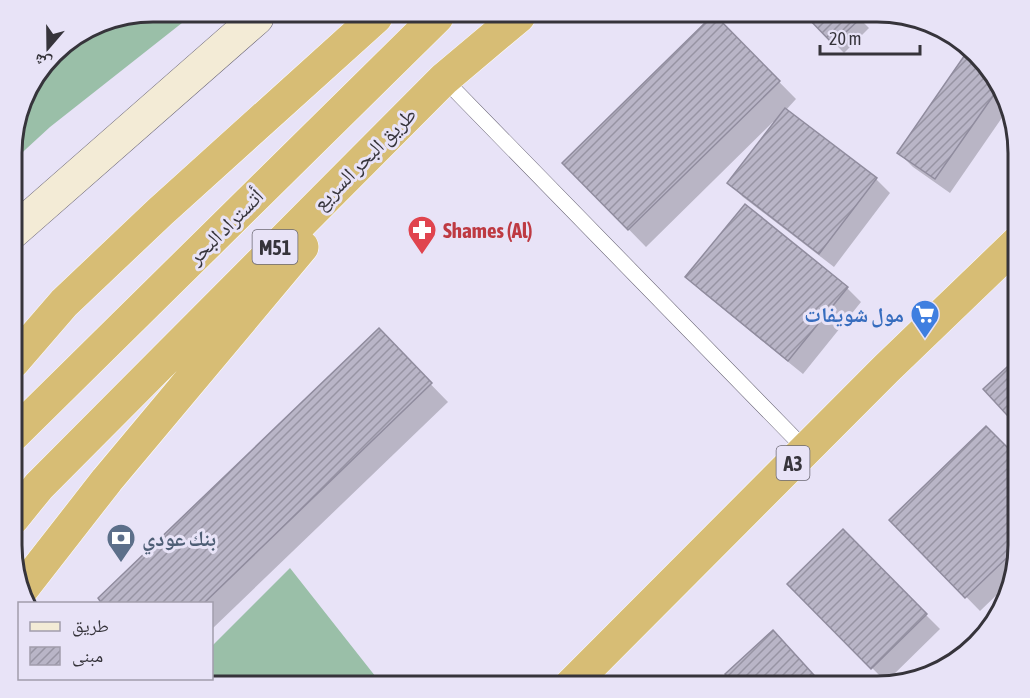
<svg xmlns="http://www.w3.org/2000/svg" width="1030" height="698" viewBox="0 0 1030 698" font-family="'Asap Condensed','Noto Naskh Arabic',sans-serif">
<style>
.grass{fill:#9abfa8}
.shadow{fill:#0003}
.building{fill:url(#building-hatch);stroke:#908c9e;stroke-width:1.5}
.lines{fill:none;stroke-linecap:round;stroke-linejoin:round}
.lane-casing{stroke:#615d6e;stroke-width:16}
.secondary-casing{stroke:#615d6e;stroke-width:34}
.highway-casing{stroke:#fff;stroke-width:34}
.lane{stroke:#fff;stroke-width:15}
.secondary{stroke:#f3ebd6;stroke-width:33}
.highway{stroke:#d7bd75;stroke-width:33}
.labels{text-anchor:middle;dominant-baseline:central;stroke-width:6;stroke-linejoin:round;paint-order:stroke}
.shield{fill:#e8e3f7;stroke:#6b6873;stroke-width:1.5}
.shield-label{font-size:20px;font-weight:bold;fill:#36343b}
.street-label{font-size:21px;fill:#36343b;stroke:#e8e3f7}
.health-label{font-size:21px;font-weight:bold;fill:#be3a42;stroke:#e8e3f7;text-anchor:start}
.shop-label{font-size:21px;font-weight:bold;fill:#366cbe;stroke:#e8e3f7;text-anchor:end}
.service-label{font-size:21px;font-weight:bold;fill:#4e5e75;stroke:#e8e3f7;text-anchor:start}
.rim{fill:none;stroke:#36343b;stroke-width:3}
</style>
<defs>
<pattern id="building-hatch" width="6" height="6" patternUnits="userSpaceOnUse" patternTransform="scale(1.5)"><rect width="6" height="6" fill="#b9b5c7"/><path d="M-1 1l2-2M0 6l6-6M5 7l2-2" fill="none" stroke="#9794a3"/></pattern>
</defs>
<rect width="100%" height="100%" fill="#e8e3f7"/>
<!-- grass -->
<path class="grass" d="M187 19 50 127 13 161V134L31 83 60 47 107 20Z
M290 568 383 686H172L179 679 212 678V646Z"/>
<!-- shadow -->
<path class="shadow" d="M805 13H854L869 28 844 53Z
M714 16 796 99 786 110 876 179 890 193 834 267 743 197 729 183 774 124 773 122 646 247 564 163Z
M970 50 1003 90 1008 109 950 193 913 167 899 153Z
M687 277 847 288 861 302 803 374 701 291Z
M379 331 448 402 212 629V604H105Z
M1018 460V554L1006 586 980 611 891 520Z
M843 532 940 629 886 682 789 584Z"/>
<!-- building -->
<path class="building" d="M803 13H856L861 18 833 44Z
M714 14 780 81 628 230 562 163Z
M969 49 1000 86 935 179 897 153Z
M785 108 877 178 819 254 727 183Z
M745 204 848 287 788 361 685 277Z
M379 328 432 383 203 604H102L98 598Z
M1018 357V427L983 389Z
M986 426 1018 458V547L965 598 889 520Z
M843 529 927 614 871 669 787 584Z
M773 630 823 685 822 686H736L725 674Z"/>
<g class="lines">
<!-- lane casing -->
<g class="lane-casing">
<path id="lane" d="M444 79 806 450"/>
</g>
<!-- secondary casing -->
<g class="secondary-casing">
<path id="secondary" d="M13 232 257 18"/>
</g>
<!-- highway casing -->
<g class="highway-casing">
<path id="highway" d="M13 362 64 303 160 212 376 17
M13 435 437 17
M13 518 39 486 444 79 519 16
M22 589 107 480 302 247
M570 686 886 369 1018 242"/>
</g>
<!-- lane -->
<use href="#lane" class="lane"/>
<!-- secondary -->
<use href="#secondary" class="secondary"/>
<!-- highway -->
<use href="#highway" class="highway"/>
</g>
<!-- icons -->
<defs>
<g id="pharmacy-pin" transform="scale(1.5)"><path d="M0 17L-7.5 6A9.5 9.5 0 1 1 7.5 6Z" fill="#e0444e" stroke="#e8e3f7"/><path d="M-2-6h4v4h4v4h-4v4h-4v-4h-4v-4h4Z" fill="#fff"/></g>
<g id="supermarket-pin" transform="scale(1.5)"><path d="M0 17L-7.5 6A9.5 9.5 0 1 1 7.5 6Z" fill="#3f7fe0" stroke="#e8e3f7"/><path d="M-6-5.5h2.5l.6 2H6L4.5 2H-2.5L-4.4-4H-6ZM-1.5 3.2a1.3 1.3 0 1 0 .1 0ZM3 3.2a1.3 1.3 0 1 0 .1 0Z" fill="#fff"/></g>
<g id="bank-pin" transform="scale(1.5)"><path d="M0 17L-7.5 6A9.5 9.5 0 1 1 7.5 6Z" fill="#5c6f8a" stroke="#e8e3f7"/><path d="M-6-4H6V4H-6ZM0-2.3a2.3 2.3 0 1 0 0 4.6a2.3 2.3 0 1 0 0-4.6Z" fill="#fff"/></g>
</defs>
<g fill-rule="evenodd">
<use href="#pharmacy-pin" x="422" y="230"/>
<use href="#supermarket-pin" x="925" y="314"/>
<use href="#bank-pin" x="121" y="538"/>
</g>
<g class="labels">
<!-- shield labels -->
<g class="shield">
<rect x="252.5" y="230" width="45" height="34" rx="4.5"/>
<rect x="776.5" y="446" width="33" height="34" rx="4.5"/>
</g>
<g class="shield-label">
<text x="275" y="247">M51</text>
<text x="793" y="463">A3</text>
</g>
<!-- street labels -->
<g class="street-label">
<text transform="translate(364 158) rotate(-45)">طريق البحر السريع</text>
<text transform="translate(225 226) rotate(-45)">أتستراد البحر</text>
</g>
<!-- health labels -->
<g class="health-label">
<text x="443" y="230">Shames (Al)</text>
</g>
<!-- shop labels -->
<g class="shop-label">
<text x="904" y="314">مول شويفات</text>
</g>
<!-- service labels -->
<g class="service-label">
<text x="142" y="538">بنك عودي</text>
</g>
</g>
<!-- crop -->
<path d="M0 0H1030V698H0ZM153 22H877A131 131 0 0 1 1008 153V545A131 131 0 0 1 877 676H153A131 131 0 0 1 22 545V153A131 131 0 0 1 153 22Z" fill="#e8e3f7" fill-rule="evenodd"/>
<path class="rim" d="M153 22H877A131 131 0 0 1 1008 153V545A131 131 0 0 1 877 676H153A131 131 0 0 1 22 545V153A131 131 0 0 1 153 22Z"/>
<!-- legend -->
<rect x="18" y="602" width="195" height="78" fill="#e8e3f7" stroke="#a19dac" stroke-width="1.5"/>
<rect x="30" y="622" width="30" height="9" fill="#f3ebd6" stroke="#a19dac" stroke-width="1.5"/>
<text x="72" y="632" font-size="18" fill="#36343b">طريق</text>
<rect x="30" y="647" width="30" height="18" fill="url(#building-hatch)" stroke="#a19dac" stroke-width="1.5"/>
<text x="72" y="662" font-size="18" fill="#36343b">مبنى</text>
<!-- north arrow -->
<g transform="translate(48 48) rotate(200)" stroke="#e8e3f7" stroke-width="4.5" paint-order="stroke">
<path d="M0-4.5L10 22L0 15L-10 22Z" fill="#36343b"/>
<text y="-9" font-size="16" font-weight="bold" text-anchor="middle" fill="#36343b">ش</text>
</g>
<!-- scale -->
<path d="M820 45v9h100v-9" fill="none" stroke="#36343b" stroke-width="3"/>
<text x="829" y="45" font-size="18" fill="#36343b" stroke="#e8e3f7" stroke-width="4.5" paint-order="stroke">20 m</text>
</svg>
